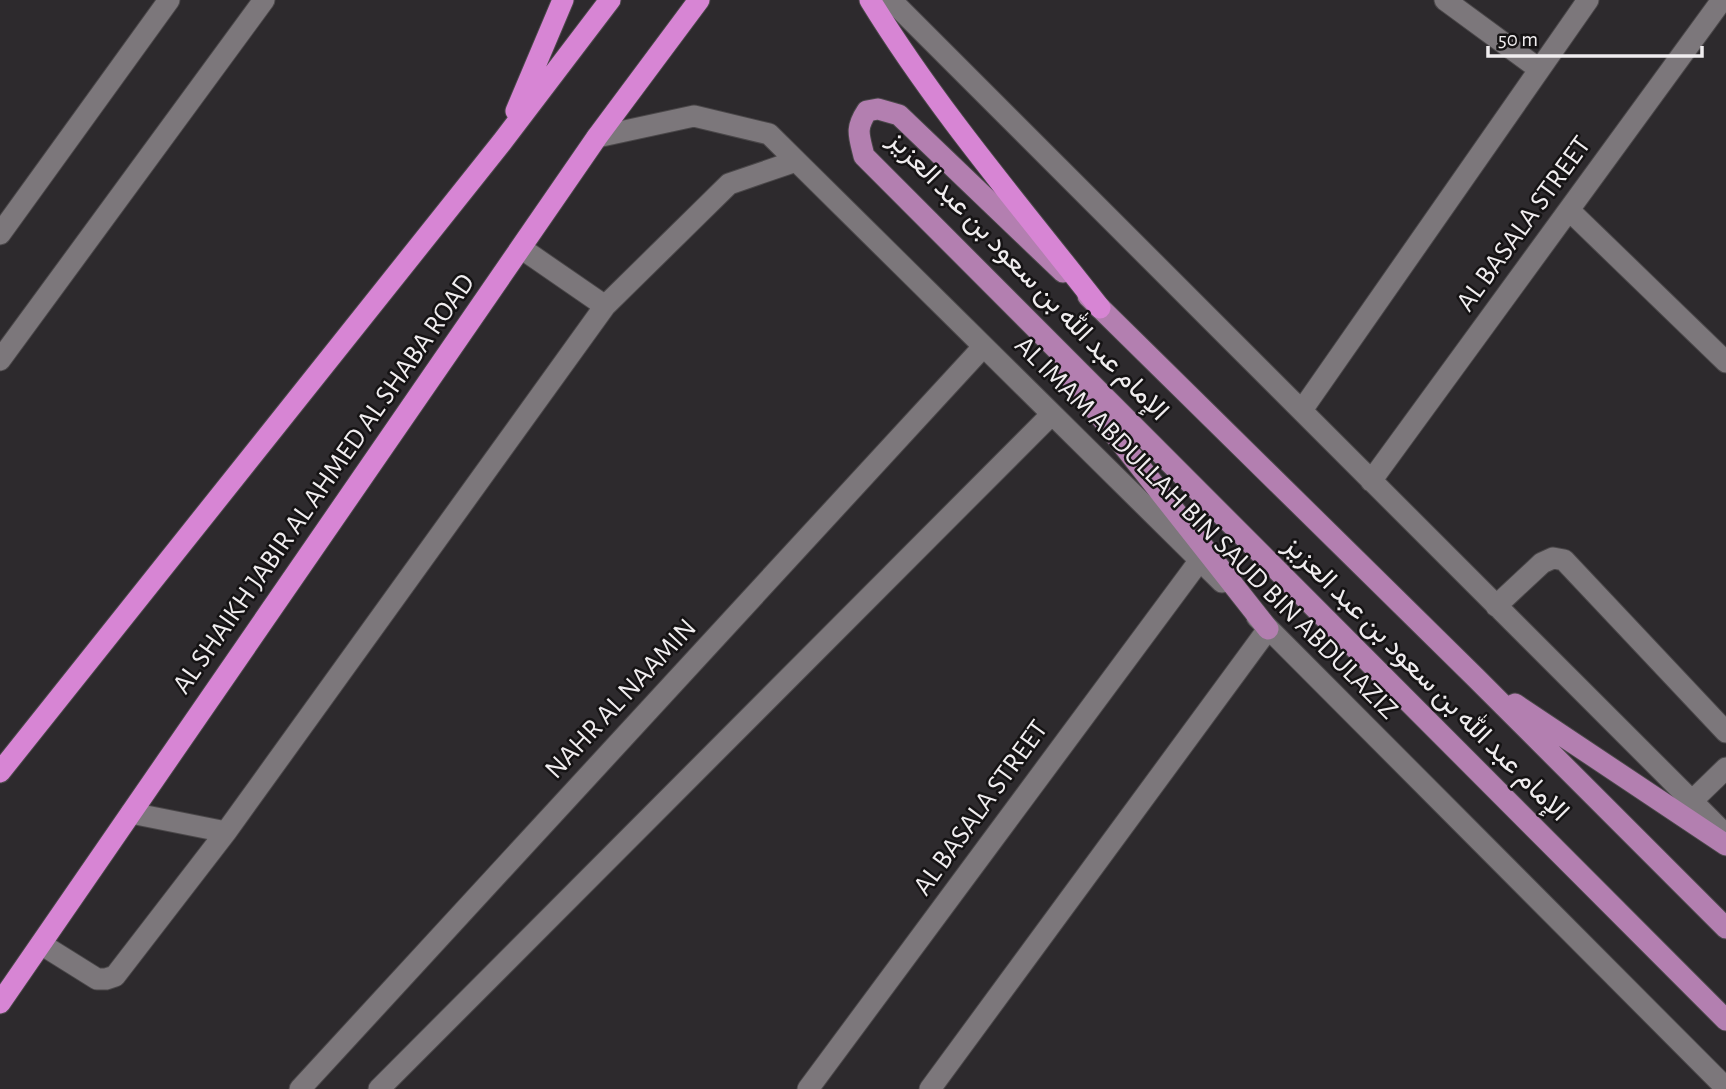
<svg xmlns="http://www.w3.org/2000/svg" width="1726" height="1089" viewBox="0 0 1726 1089" font-family="'Alegreya Sans',Vazirmatn,sans-serif">
<style>
.lines{fill:none;stroke-linecap:round;stroke-linejoin:round}
.minor-casing{stroke:#4a4749;stroke-width:23}
.major-casing{stroke:#4a4749;stroke-width:23}
.highway-casing{stroke:#4a4749;stroke-width:23}
.minor{stroke:#7c777b;stroke-width:21}
.major{stroke:#b37fb0;stroke-width:21}
.highway{stroke:#d785d4;stroke-width:21}
.labels{text-anchor:middle;dominant-baseline:central;stroke-width:5;stroke-linejoin:round;paint-order:stroke}
.street-label{font-size:28px;fill:#f0edef;stroke:#151314}
</style>
<rect width="100%" height="100%" fill="#2d2a2d"/>
<g class="lines">
<!-- minor casing -->
<g class="minor-casing">
<path id="minor" d="M891 0 1726 835
M1445 0 1539 69
M597 137 694 116 769 134 1222 582
M1569 210 1726 362
M0 234 169 0
M521 248 605 306
M0 360 264 0
M1302 410 1588 0
M1371 481 1722 0
M1496 606 1542 563 1553 558 1564 560 1726 732
M1257 617 1726 1088
M1692 801 1726 768
M131 813 226 832
M41 944 97 979H106L115 976 226 832 605 306 729 184 796 161
M300 1089 983 347
M379 1089 1052 414
M808 1089 1200 560
M930 1089 1268 629"/>
</g>
<!-- major casing -->
<g class="major-casing">
<path id="major" d="M1063 272 899 115 878 109 867 111C855 129 859 135 864 156L1726 1020
M1088 296 1475 677 1726 928
M1067 374 1268 629
M1515 704 1726 845"/>
</g>
<!-- highway casing -->
<g class="highway-casing">
<path id="highway" d="M870 0C937 109 1021 207 1100 308
M516 111 563 0
M0 772 502 142 610 0
M0 1003 597 137 699 0"/>
</g>
<!-- minor -->
<use href="#minor" class="minor"/>
<!-- major -->
<use href="#major" class="major"/>
<!-- highway -->
<use href="#highway" class="highway"/>
</g>
<g class="labels">
<!-- street labels -->
<g class="street-label">
<text transform="translate(1524 224) rotate(-54)">AL BASALA STREET</text>
<text transform="translate(1028 276) rotate(46)">الإمام عبد الله بن سعود بن عبد العزيز</text>
<text transform="translate(324 484) rotate(-55)">AL SHAIKH JABIR AL AHMED AL SHABA ROAD</text>
<text transform="translate(1206 528) rotate(45)">AL IMAM ABDULLAH BIN SAUD BIN ABDULAZIZ</text>
<text transform="translate(1426 679) rotate(45)">الإمام عبد الله بن سعود بن عبد العزيز</text>
<text transform="translate(621 699) rotate(-47)">NAHR AL NAAMIN</text>
<text transform="translate(981 808) rotate(-54)">AL BASALA STREET</text>
</g>
</g>
<!-- scale -->
<path d="M1488 46v10h214v-10" fill="none" stroke="#f0edef" stroke-width="3.5"/>
<text x="1498" y="46" font-size="21" fill="#f0edef" stroke="#151314" stroke-width="5" paint-order="stroke">50 m</text>
</svg>
